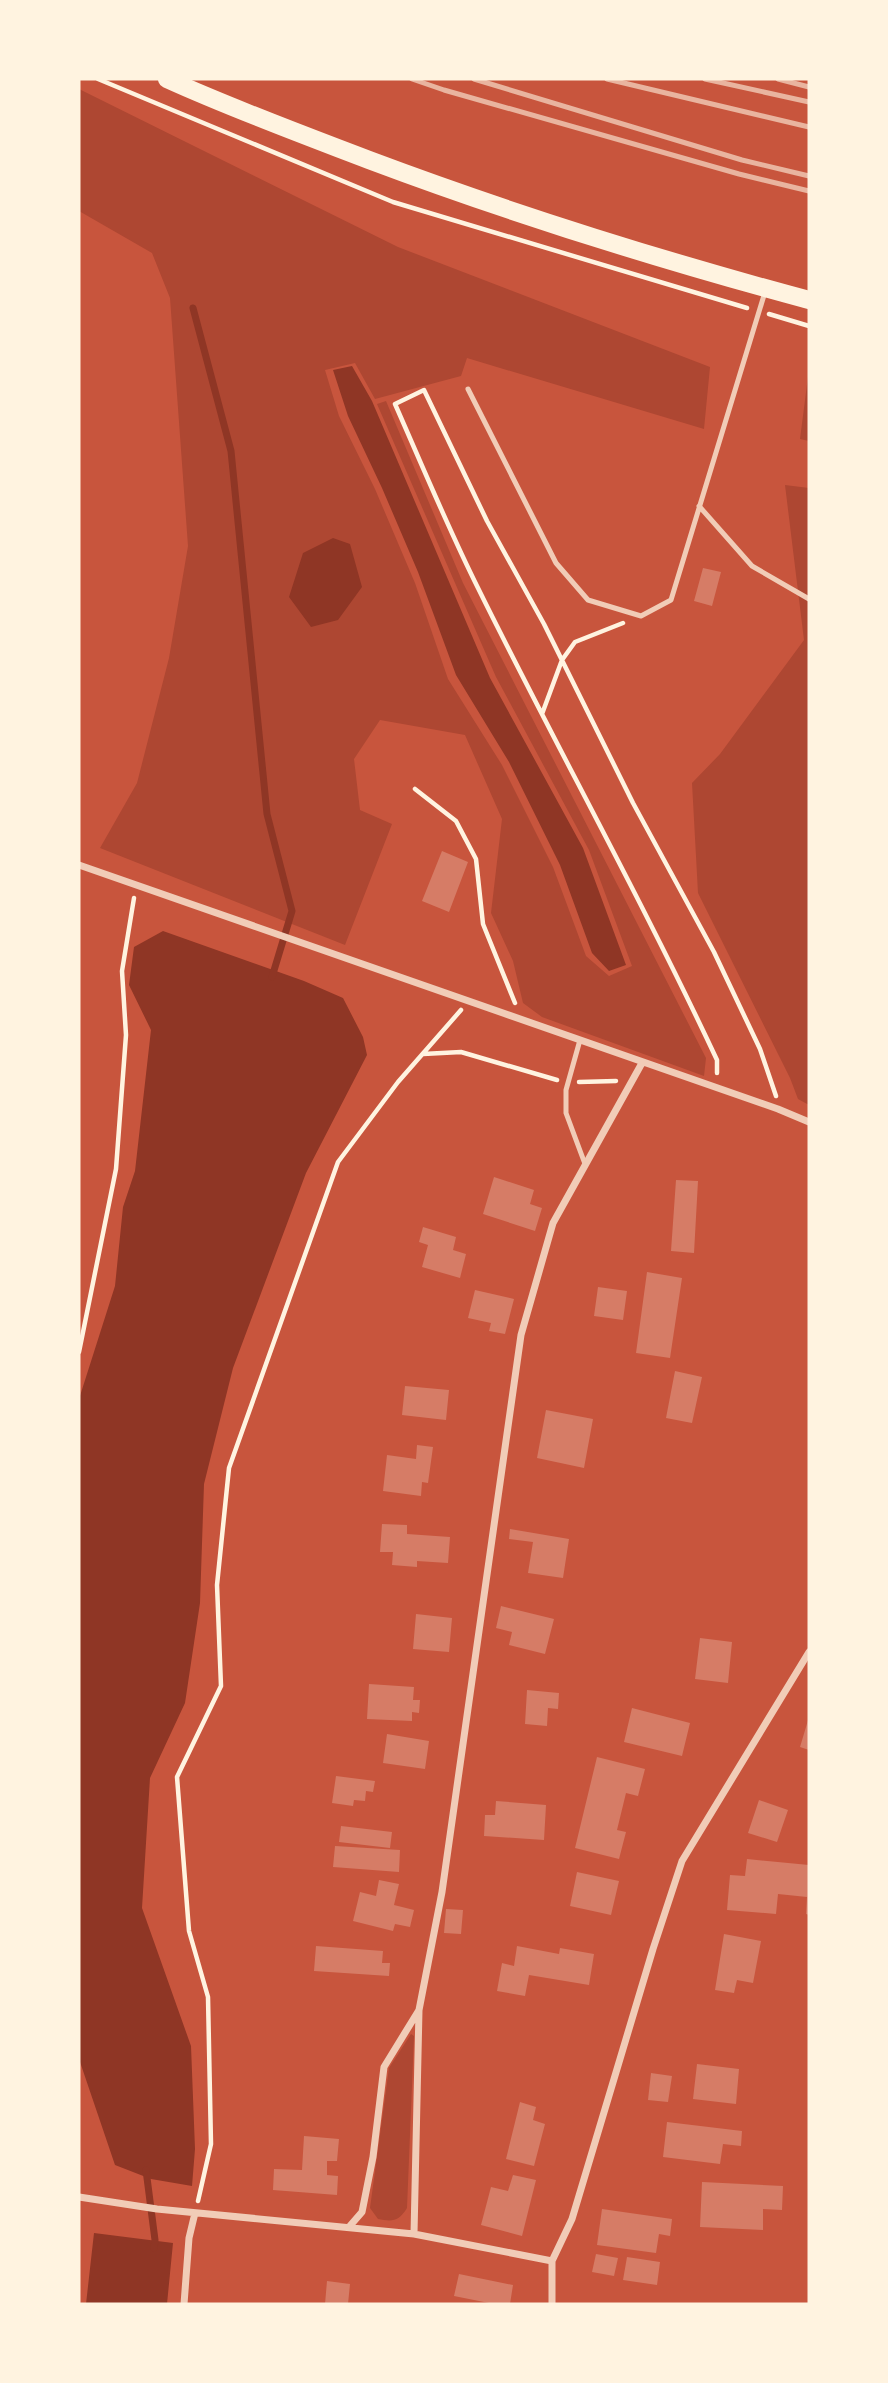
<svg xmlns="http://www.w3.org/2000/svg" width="888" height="2383" viewBox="0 0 888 2383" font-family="'PT Sans',sans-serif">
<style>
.green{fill:#ae4732}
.water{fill:#8f3625}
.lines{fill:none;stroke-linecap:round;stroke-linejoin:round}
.stream{stroke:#8f3625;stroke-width:7}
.building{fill:#d67c66}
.path{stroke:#fff3e0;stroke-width:4.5}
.service{stroke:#f1ccb7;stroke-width:5}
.minor{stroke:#f1ccb7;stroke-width:7}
.primary{stroke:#fff3e0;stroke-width:18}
.rail{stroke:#e9b49f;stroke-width:5}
</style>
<rect width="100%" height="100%" fill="#c8553d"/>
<!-- green -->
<path class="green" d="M79 89 398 247 710 367 704 429 467 358 461 376 375 399 355 363 325 370 339 416 375 489 415 583 448 679 502 765 553 867 586 956 609 976 632 966 589 850 496 677 377 404 386 401 463 583 706 1058 704 1076 542 1017 523 1003 513 961 491 913 502 819 465 735 380 720 354 759 360 810 392 824 345 945 100 848 137 783 169 658 188 546 170 298 152 253 79 211Z
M809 369V441L800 439Z
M785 485 809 488V1105L798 1099 790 1078 698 893 692 783 720 754 804 640Z
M411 2034 414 2036 407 2208C399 2221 393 2222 378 2219L370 2208 389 2068Z"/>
<!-- water -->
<path class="water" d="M352 366 372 401 490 678 583 848 626 965 609 971 592 953 560 865 509 762 456 675 418 572 382 488 348 416 333 370Z
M333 538 350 544 362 587 338 620 311 627 289 597 303 553Z
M163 931 304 981 343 998 363 1037 367 1055 306 1173 233 1368 204 1484 200 1603 185 1703 150 1778 142 1908 191 2046 195 2149 192 2186 151 2179 115 2165 79 2059V1399L115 1286 123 1207 135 1171 151 1030 129 985 134 947Z
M94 2233 173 2243 167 2304H86Z"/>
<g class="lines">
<!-- stream -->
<path class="stream" d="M193 308 231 451 267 814 292 911 272 977
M146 2170 155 2240 154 2248"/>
</g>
<!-- building -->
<path class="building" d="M703 568 721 572 712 606 694 601Z
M442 851 468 862 449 912 422 901Z
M494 1177 534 1190 530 1204 542 1208 535 1231 483 1214Z
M676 1180 698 1181 694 1253 671 1251Z
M423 1227 456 1237 453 1250 466 1254 460 1278 422 1267 428 1245 419 1242Z
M647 1272 682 1278 670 1358 636 1353Z
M598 1287 627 1291 623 1320 594 1316Z
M475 1290 514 1299 505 1334 489 1331 491 1323 468 1318Z
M675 1371 702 1377 692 1423 666 1418Z
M405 1386 449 1390 446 1420 402 1415Z
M546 1410 593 1419 584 1468 537 1458Z
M417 1445 433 1447 428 1483 422 1482 421 1496 383 1491 387 1455 416 1459Z
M382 1524 407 1525V1534L450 1537 448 1563 417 1561V1567L392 1565 393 1552H380Z
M510 1529 569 1539 563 1578 528 1573 533 1542 509 1539Z
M501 1606 554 1619 545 1654 509 1645 512 1632 496 1628Z
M416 1614 452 1618 449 1652 413 1649Z
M700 1638 732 1642 728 1683 695 1679Z
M369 1684 414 1687 413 1700H420L419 1713 412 1712V1721L367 1719Z
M527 1690 559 1693 558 1709 548 1708 547 1726 525 1724Z
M632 1708 690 1723 682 1756 624 1742Z
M809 1717V1750L800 1747Z
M387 1734 429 1741 425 1769 383 1763Z
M597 1757 645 1769 638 1796 626 1793 617 1830 626 1832 619 1859 575 1848Z
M336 1776 375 1781 373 1792 366 1791 365 1801 354 1800 353 1806 332 1803Z
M759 1800 788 1810 777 1842 748 1833Z
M496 1801 546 1805 544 1840 484 1836 485 1815H495Z
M341 1826 392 1832 390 1848 339 1842Z
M335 1846 400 1850 399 1872 333 1867Z
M747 1859 809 1865V1915L806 1914 807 1897 778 1894 776 1914 727 1910 730 1875 745 1876Z
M577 1872 619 1881 611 1915 570 1906Z
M379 1880 399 1884 394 1905 414 1910 410 1927 395 1924 393 1931 353 1921 360 1892 376 1896Z
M446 1909 463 1910 461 1934 444 1933Z
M724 1934 761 1941 753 1983 737 1980 734 1993 715 1990Z
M316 1946 383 1951 382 1963H390L389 1976 314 1971Z
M517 1946 559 1954 560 1948 594 1954 589 1985 529 1975 525 1996 497 1991 502 1963 514 1966Z
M697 2064 739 2069 736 2104 693 2099Z
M651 2073 672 2076 668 2102 648 2100Z
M520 2102 536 2107 533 2120 545 2124 534 2166 506 2159Z
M667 2122 742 2131 741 2146 723 2144 720 2164 663 2157Z
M304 2136 339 2139 337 2161H327V2175L338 2176 337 2195 273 2190 274 2169 302 2170Z
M513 2175 536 2180 522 2236 481 2225 491 2187 508 2191Z
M702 2182 783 2186 782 2210 763 2209V2230L700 2227Z
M602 2209 672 2219 670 2236 659 2234 656 2253 597 2245Z
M596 2254 618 2258 614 2276 592 2272Z
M627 2257 660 2262 657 2285 623 2280Z
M459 2274 513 2285 510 2304H494L454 2296Z
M327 2281 350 2284 348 2304H325Z"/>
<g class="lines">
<!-- path -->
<path class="path" d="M98 79 393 202 747 308
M769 314 809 326
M542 714 562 660 575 642 623 623
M415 789 456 821 476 859 483 924 515 1003
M423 1054 461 1052 557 1080
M717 1073V1060C642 900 556 746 478 588 448 528 422 465 395 404L424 390 487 521 544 624 633 803 714 952 760 1049 776 1096
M579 1082 616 1081
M79 1352 116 1169 126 1035 122 971 134 898
M198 2201 211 2144 208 1997 189 1931 177 1777 221 1686 217 1585 229 1468 338 1162 398 1082 461 1010"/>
<!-- service -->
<path class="service" d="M468 389 556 563 588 600 641 616 671 600 765 292
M699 506 752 566 809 599
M580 1040 566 1090V1113L585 1164"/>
<!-- minor -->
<path class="minor" d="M79 865 778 1109 809 1122
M79 2197 157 2209 414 2234 552 2261
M349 2227 362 2212 373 2157 384 2067 419 2010
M414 2234 419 2010 442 1892 521 1335 553 1223 642 1063
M184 2304 189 2238 195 2213
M552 2304V2261L572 2219 653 1949 682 1861 809 1652"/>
<!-- primary -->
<path class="primary" d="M167 79C233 109 301 134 369 160 513 214 660 260 809 300"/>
<!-- rail -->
<path class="rail" d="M412 79 444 90 739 174 809 191
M474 79 742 160 809 176
M607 79 809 127
M705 79 809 102
M778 79 809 87"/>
</g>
<!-- border -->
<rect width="888" height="2383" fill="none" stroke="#fff3e0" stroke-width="161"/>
</svg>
